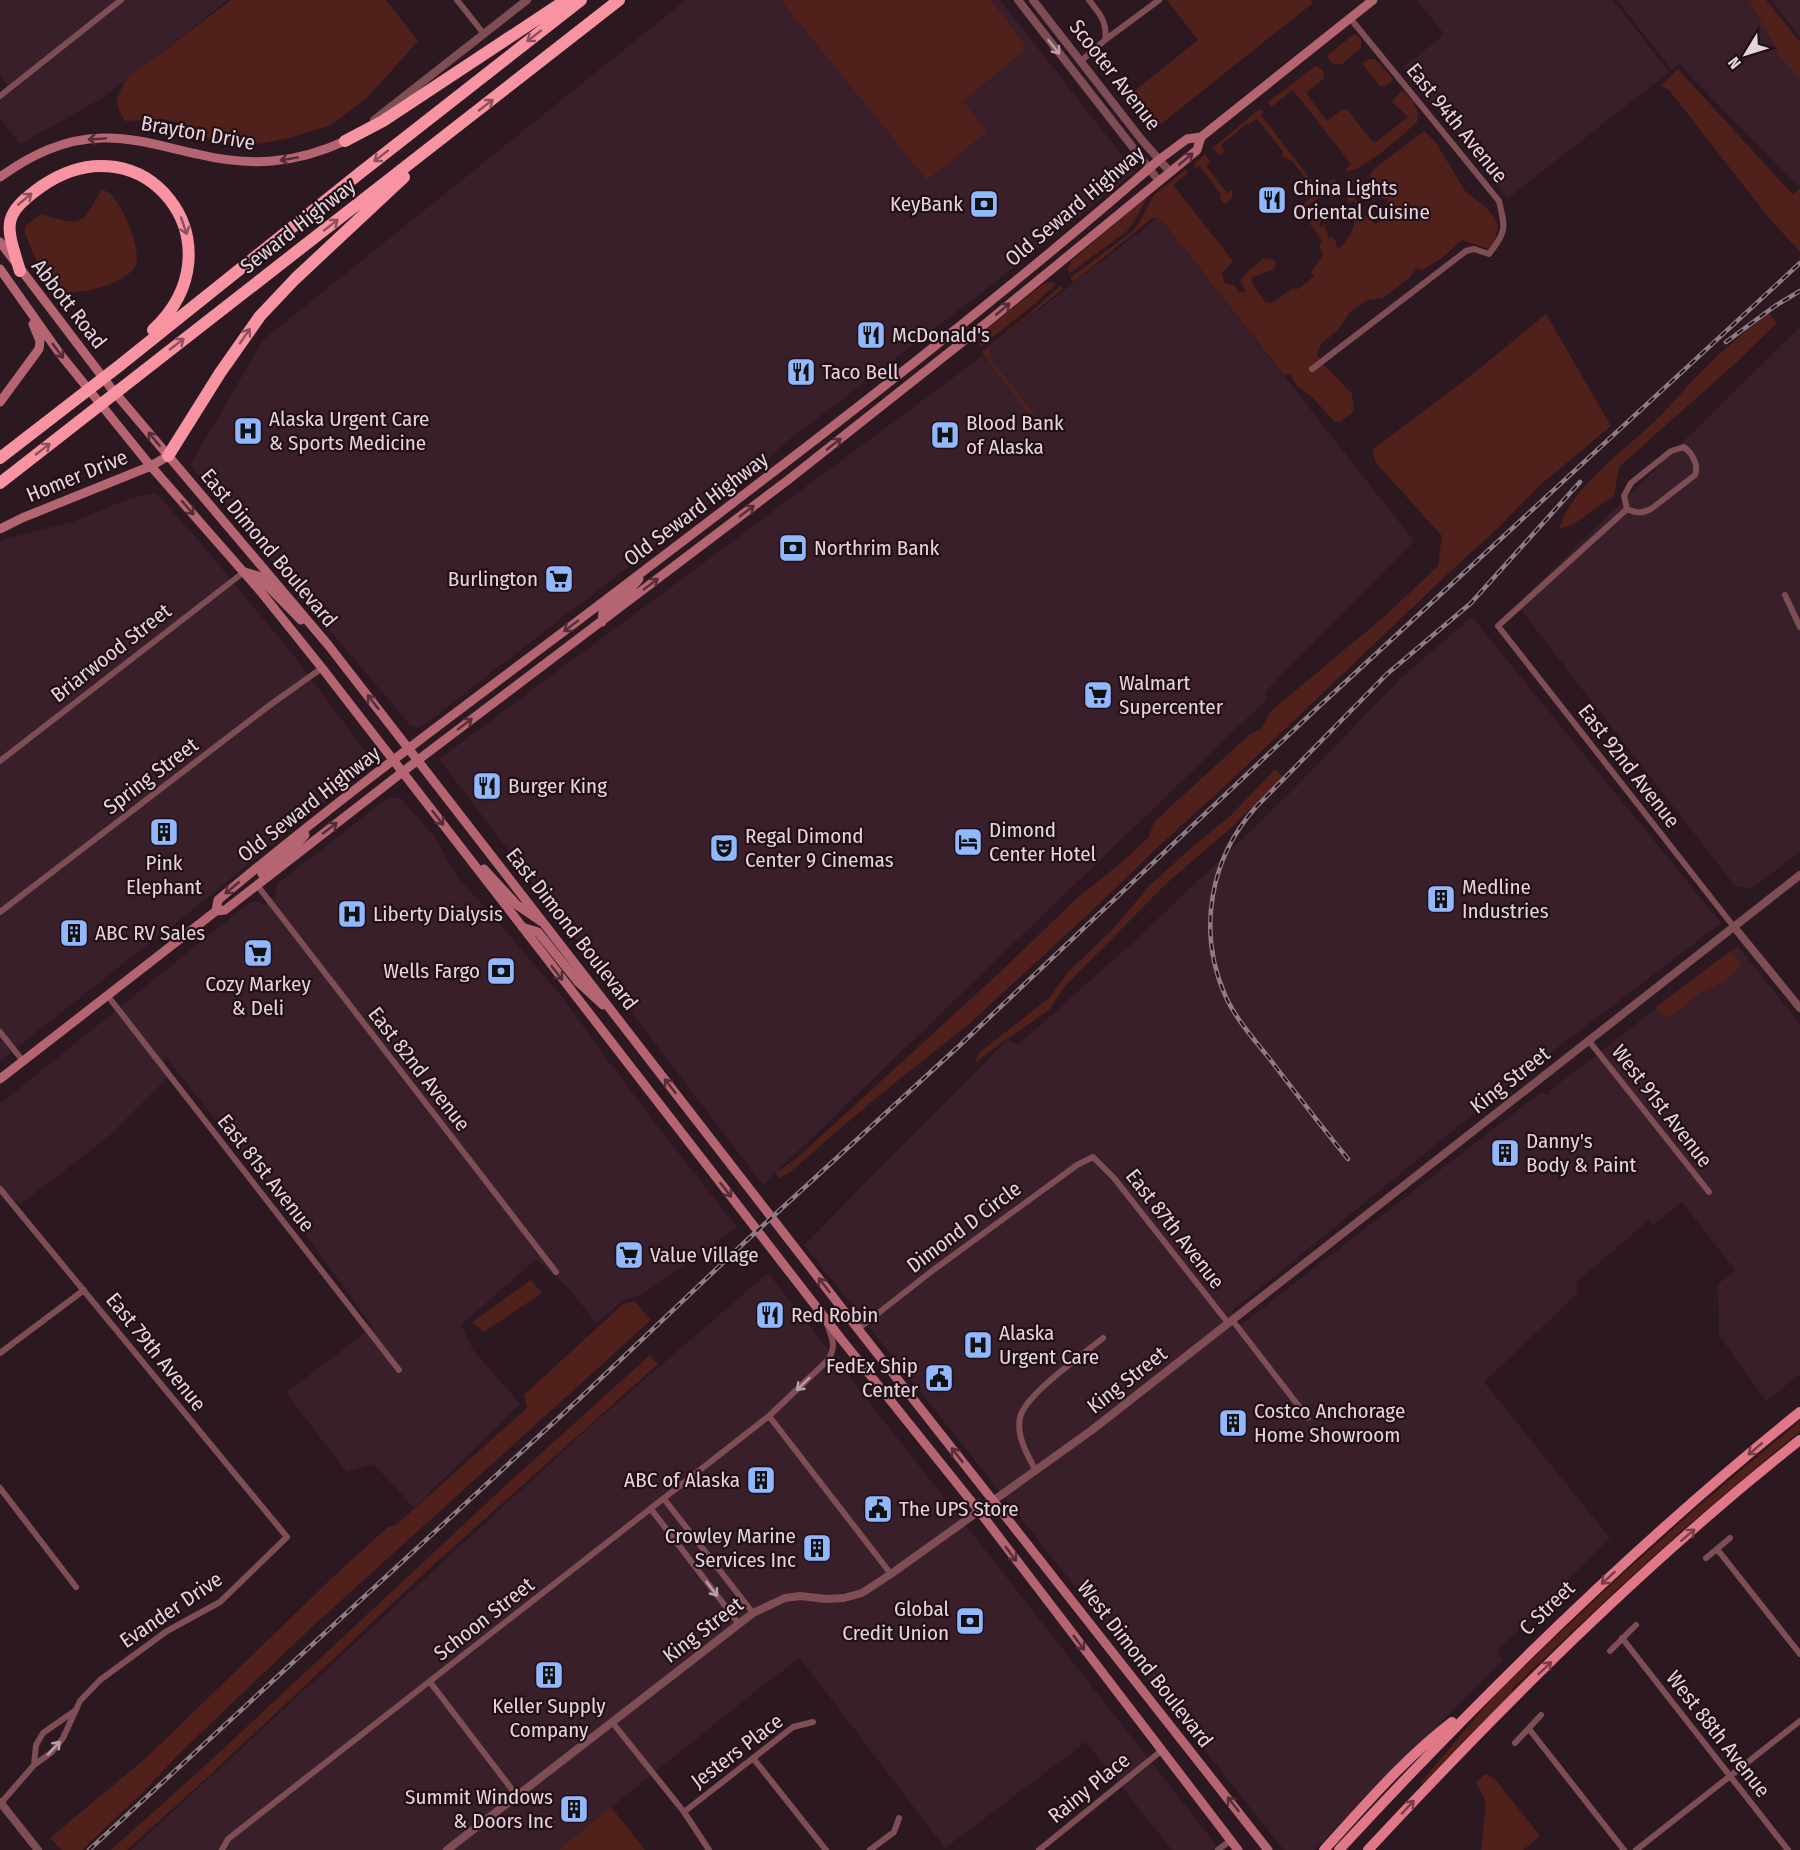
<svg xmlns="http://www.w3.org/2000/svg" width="1800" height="1850" viewBox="0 0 1800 1850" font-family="'Fira Sans Condensed',sans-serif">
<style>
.built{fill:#391f2a}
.green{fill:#50201a}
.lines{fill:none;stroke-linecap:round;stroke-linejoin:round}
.minor{stroke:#7f4d54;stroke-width:6}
.tertiary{stroke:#7f4d54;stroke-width:8}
.secondary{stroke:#b56571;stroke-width:9}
.primary{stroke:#e07888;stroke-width:10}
.motorway{stroke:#f893a2;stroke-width:12}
.rail-casing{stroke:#8e7d84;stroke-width:4.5}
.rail{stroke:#220f17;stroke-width:2;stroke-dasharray:7;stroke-linecap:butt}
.oneway{stroke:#8d515c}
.oneway2{stroke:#bb9fa4}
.oneway3{stroke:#552d36}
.oneway4{stroke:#773e4a}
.labels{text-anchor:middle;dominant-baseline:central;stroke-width:4.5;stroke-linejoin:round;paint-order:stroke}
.street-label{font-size:21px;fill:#e3d5da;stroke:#220f17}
.poi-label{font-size:21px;fill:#e3d5da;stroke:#220f17;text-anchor:start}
</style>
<rect width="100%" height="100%" fill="#2c1821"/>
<!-- built -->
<path class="built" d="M0 0H228L101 99 20 144 0 118V98L7 84 0 76Z
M686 0H1000L1135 172 990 286 781 446 770 457 420 728 415 727 411 726 190 465 264 339Z
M1417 0H1613L1669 72 1507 199 1404 67 1444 34Z
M1617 0H1750L1800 69V184L1798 186 1679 64 1672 70Z
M1771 0H1800V37Z
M1159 217 1414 541 1265 692 1267 699 763 1185 439 759 989 351 988 349Z
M1800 327V852L1751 889 1735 886 1517 605Z
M156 493 204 547 290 651 371 759 367 768 171 927 168 928 0 1061V542L4 539 72 522 131 498Z
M1472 617 1721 923 1516 1079 1232 1311 1238 1327 1540 1093 1551 1094 1549 1091 1738 946 1800 1024V1374L1766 1401 1719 1335 1718 1284 1735 1270 1682 1202 1653 1225 1649 1220 1576 1283 1578 1293 1484 1382 1610 1538 1497 1651 1503 1660 1314 1850H1284L804 1245 1007 1040 1018 1045 1139 937 1290 793 1400 679Z
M388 798H400L435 837 457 877 496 919 529 959 564 999 603 1054 671 1144 737 1227 691 1261 640 1296 624 1300 596 1323 573 1293 536 1259 461 1325 473 1350 520 1404 414 1508 374 1464 347 1472 286 1393 373 1327 282 1203 164 1055 166 1079 108 1137 21 1204 0 1193V1104L250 902H260L263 906 275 896 277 884Z
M768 1273 1217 1846 1212 1850H1172L1086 1742 945 1848 800 1658 757 1690 558 1850H131L587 1429Z"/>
<!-- green -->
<path class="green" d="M231 0H386L418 41 367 98 331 125 290 138 251 145 214 142 192 127 163 119 125 121C113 100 116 100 126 79Z
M781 0H991L1027 48 963 101 987 132 927 180Z
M1167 0H1311L1313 3 1152 131 1127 97 1198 40Z
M1749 0H1766L1800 42V80L1782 59Z
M1354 34 1358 36 1361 40V48L1342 64 1334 65 1328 58V55Z
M1370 59H1375L1391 76 1392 81 1385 87 1380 86 1362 63Z
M1315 66 1323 70 1324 78 1306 93 1327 121 1343 109 1345 110 1347 109 1371 140 1375 143 1408 117 1392 102 1394 99 1402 91C1411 96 1421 111 1417 122 1403 135 1365 169 1347 172L1346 169 1351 164 1293 90 1271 107 1268 102Z
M1678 69 1793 195 1800 188V252L1769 218 1669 90 1661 86Z
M1259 109 1264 112 1261 115 1319 190 1334 178 1336 181V186L1300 211 1297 209 1317 193 1292 161 1281 156 1284 153 1257 119 1248 125 1247 124 1221 145 1225 151 1219 156 1213 148Z
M1424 131 1435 141 1465 191 1487 208 1498 224 1495 240 1489 249 1462 240 1442 258 1422 270 1417 268 1409 278 1383 298 1368 300 1350 312 1338 330 1321 344 1317 354 1322 363 1352 394 1354 411 1340 422 1334 421 1312 397 1297 386 1290 374 1284 375 1159 217 1151 219 1074 282 1070 278 1130 233 1137 226 1154 195 1186 169 1188 173 1173 185 1233 261 1222 273 1225 284 1234 285 1239 292H1246L1240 281 1242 277 1264 258 1273 259 1276 263 1274 269 1253 277 1251 282 1265 302 1271 303 1293 288 1298 289 1314 276 1311 272 1323 255 1319 246 1322 240 1310 224 1312 220 1320 213H1323V218L1319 225 1321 228 1324 224 1329 238 1332 237 1336 242V247L1340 248C1347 239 1355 231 1354 219L1361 214 1354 200 1349 203 1346 194 1349 191 1364 210 1362 213 1364 216 1368 214 1375 225 1386 216 1388 209 1387 199 1380 198 1376 185 1370 176 1373 170Z
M1205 154 1210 161 1206 166 1227 193 1231 190 1233 191 1232 198 1225 204 1220 199 1221 195 1200 166 1196 168 1194 164Z
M102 189C105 191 108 192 110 194 122 203 142 250 136 265 128 284 70 300 53 288 43 282 30 244 24 231L26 225 42 214C83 227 80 226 102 189Z
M1148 196 1137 217 1127 231 1069 274 1068 269 1071 261Z
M1048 282 1056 284 1036 303 980 347V339L983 332 1042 285Z
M1060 286 1063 288 1058 293 988 349 990 351V358L1031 411 1037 408 1038 409 1033 413H1028L982 352 1030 313Z
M1769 313 1777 323 1738 361 1619 467 1614 496 1572 525 1559 529C1570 489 1626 449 1656 420 1669 408 1681 393 1693 380 1717 355 1743 333 1769 313Z
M1546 314 1611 426 1539 486 1499 527 1454 568 1224 787 1160 845 1099 904 968 1025 876 1098 790 1172 779 1178 776 1173 797 1158 997 975 1076 899 1123 861 1149 837 1154 822 1250 734 1261 729 1271 711 1386 615 1438 566 1442 536 1376 463 1372 450 1469 377Z
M1275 769 1283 777 1232 827 1168 882 1064 987 1049 1010 997 1046 974 1064 979 1053 1049 998 1069 971 1113 929 1149 886 1190 849 1229 817Z
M1730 951 1741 965 1726 981 1700 993 1676 1013 1666 1018 1656 1007Z
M531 1280 542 1293 484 1332 472 1322Z
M634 1301 651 1320 313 1626 183 1750 141 1794 82 1850H62L50 1838 145 1759 334 1576 388 1527 395 1526 527 1408 524 1395 623 1304Z
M650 1355 658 1364 429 1569 209 1776 127 1850H111L209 1762 506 1485Z
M1800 1421V1431L1679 1533 1613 1593 1512 1689V1692L1422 1784 1421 1782 1498 1691 1627 1570 1707 1499Z
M1485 1774 1494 1778 1540 1836 1523 1850H1481L1486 1803 1476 1782Z
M611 1807 645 1850H558Z"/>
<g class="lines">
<!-- minor -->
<path class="minor" d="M457 0 484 34
M1089 0C1099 13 1108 22 1105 40
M1081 61 1105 40 1159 0
M0 96 121 0
M1312 369 1466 251 1474 249 1489 254C1506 231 1506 230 1499 201L1350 18
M1627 509 1624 496 1631 483 1671 451 1684 447C1692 453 1699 465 1695 475L1651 509C1641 514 1636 513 1627 509L1498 626 1734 927
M1785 595 1800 627
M0 761 244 572
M257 885 556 1272
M0 912 270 705 322 668
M107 995 399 1370
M0 1032 23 1061
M1589 1041 1709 1192
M0 1189 287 1537 220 1602 167 1631 100 1680 80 1701 63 1738 52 1752 34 1765 36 1745 43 1733 76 1710
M1233 1321 1308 1418
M858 1329 932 1271 1077 1165 1093 1157 1114 1178 1229 1324
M0 1353 84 1290
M769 1416 891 1574
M1036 1471C1028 1456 1016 1436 1020 1418 1024 1395 1084 1354 1103 1338
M0 1488 76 1587
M664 1499 753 1613
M651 1509 739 1624
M1717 1549 1800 1654
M1706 1558 1730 1538
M1622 1638 1788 1850
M1610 1651 1636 1625
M430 1682 517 1796
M612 1722 684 1812 709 1850
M1529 1729 1624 1850
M1515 1743 1541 1715
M753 1758 826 1850
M1 1803 34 1765
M684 1812 793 1727 813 1722
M222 1850 228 1839 769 1416 828 1360C837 1345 832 1339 827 1324
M870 1850 894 1832 899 1818
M1039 1850 1161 1751
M1218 1850 1231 1840
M1636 1850 1800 1721"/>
<!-- tertiary -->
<path class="tertiary" d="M1018 0 1159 181
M1033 0 1141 139 1170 172
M374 120 527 0
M1734 927 1800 1008
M0 1802 38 1850
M447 1850 753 1613 785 1598 800 1596 826 1599 844 1598 862 1593 891 1574 1092 1430 1800 875"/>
<!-- secondary -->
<path class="secondary" d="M0 177C31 155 63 139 102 138 134 137 165 147 197 154 250 167 295 164 345 141
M0 242 111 388 329 646 858 1329 1268 1850
M0 269 60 354 149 464 261 592 322 668 842 1340 979 1511 1238 1850
M0 402 39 349 40 341 33 324
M0 529 22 518 151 466 168 456
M245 572 258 576 301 620
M602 622 603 612 624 596 639 579
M484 869 517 905 542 922
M262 874 282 858 305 835
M216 911 218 900C333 803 454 714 575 623 773 473 972 323 1160 159L1187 139 1201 137 1373 0
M522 927 538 932 578 982 603 1005
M0 1079 216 911 225 910 418 760 788 480 985 324 1185 160 1197 150 1201 137"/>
<!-- primary -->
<path class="primary" d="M1324 1850C1365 1805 1404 1759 1452 1722
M1339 1850C1483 1694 1634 1545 1800 1412
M1368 1850C1503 1705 1644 1563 1800 1440"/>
<!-- motorway -->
<path class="motorway" d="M345 141 383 121 566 0
M20 271C6 225 0 216 42 186 144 116 244 245 153 330
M168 456 220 373 260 316 295 279 404 177
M0 458 119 366 360 173 581 0
M0 483 619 0"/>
<!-- rail casing -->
<g class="rail-casing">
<path id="rail" d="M1726 342 1775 306 1800 291
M1348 1159C1321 1126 1295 1092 1269 1058 1253 1038 1235 1018 1225 995 1197 931 1210 858 1256 807L1387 674 1471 603 1580 482
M89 1850 578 1400 746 1241 959 1046 1314 711 1800 263"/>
</g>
<!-- rail -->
<use href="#rail" class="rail"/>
</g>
<!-- one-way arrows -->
<defs><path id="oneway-shaft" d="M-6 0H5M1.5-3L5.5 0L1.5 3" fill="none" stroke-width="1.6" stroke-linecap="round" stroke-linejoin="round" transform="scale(1.5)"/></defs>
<g class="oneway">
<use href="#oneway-shaft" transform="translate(534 36) rotate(142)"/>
<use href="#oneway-shaft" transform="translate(486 105) rotate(-38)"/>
<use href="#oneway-shaft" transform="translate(381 156) rotate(142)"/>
<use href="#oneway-shaft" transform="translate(25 199) rotate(-40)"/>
<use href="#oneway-shaft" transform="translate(331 225) rotate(-38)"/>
<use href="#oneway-shaft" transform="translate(184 226) rotate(71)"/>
<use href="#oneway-shaft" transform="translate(245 336) rotate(-55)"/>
<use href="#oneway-shaft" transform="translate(177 344) rotate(-38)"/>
<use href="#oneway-shaft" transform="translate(43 449) rotate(-38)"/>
</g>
<g class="oneway2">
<use href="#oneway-shaft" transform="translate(1054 47) rotate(52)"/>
<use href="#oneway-shaft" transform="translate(803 1384) rotate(136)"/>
<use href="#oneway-shaft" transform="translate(712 1589) rotate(53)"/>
<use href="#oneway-shaft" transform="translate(54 1748) rotate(-47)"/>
</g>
<g class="oneway3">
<use href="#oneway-shaft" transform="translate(97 139) rotate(176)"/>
<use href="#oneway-shaft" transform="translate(289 159) rotate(170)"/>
<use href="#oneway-shaft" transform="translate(1186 159) rotate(-40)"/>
<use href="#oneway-shaft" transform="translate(1003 309) rotate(-40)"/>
<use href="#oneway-shaft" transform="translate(58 351) rotate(53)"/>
<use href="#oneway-shaft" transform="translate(154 439) rotate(-130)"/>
<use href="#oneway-shaft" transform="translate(834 444) rotate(-38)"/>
<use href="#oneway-shaft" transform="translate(188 508) rotate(49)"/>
<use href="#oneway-shaft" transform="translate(747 511) rotate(-37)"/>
<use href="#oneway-shaft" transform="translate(651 584) rotate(-37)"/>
<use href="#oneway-shaft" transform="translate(571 626) rotate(143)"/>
<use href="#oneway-shaft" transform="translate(373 702) rotate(-128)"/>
<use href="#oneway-shaft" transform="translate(465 724) rotate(-37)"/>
<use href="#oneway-shaft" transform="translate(438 818) rotate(52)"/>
<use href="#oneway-shaft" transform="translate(330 828) rotate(-38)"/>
<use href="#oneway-shaft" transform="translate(232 888) rotate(140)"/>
<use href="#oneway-shaft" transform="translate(557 973) rotate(52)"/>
<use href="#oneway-shaft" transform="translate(670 1086) rotate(-128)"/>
<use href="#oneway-shaft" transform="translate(726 1190) rotate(52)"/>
<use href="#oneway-shaft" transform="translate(824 1285) rotate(-128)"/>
<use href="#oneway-shaft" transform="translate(957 1455) rotate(-128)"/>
<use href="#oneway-shaft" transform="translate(1011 1554) rotate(53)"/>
<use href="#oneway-shaft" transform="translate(1079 1643) rotate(53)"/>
<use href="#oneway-shaft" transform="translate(1233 1804) rotate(-128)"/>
</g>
<g class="oneway4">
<use href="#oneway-shaft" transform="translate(1755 1449) rotate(140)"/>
<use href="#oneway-shaft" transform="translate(1688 1535) rotate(-41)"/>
<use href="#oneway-shaft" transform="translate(1608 1578) rotate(138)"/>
<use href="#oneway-shaft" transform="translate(1545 1668) rotate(-44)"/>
<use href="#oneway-shaft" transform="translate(1408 1807) rotate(-47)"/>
</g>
<!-- icons -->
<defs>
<g id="restaurant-square" transform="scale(1.5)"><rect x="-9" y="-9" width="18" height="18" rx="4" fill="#91b8fd" stroke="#220f17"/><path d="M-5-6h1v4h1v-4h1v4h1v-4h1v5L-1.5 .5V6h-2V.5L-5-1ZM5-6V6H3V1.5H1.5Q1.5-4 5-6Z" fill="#111"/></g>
<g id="bank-square" transform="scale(1.5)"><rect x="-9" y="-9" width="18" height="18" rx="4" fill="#91b8fd" stroke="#220f17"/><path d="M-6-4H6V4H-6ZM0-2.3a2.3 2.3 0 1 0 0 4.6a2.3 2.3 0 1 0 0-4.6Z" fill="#111"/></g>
<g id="hospital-square" transform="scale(1.5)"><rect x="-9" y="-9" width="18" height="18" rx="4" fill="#91b8fd" stroke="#220f17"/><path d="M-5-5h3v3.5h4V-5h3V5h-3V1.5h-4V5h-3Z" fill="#111"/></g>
<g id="supermarket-square" transform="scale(1.5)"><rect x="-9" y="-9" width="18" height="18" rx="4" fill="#91b8fd" stroke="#220f17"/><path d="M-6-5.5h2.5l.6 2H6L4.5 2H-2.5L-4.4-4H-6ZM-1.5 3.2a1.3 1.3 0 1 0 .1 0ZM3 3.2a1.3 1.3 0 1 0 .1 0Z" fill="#111"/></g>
<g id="building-square" transform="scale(1.5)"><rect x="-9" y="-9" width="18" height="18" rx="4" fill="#91b8fd" stroke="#220f17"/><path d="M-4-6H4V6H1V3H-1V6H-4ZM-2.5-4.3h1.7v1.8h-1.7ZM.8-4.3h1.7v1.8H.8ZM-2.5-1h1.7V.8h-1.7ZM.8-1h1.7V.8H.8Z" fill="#111"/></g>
<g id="hotel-square" transform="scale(1.5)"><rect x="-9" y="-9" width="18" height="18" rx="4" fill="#91b8fd" stroke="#220f17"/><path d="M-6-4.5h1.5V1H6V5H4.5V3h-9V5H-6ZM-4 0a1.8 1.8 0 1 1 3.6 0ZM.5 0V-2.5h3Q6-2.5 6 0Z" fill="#111"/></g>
<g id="theatre-square" transform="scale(1.5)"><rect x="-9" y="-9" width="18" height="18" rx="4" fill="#91b8fd" stroke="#220f17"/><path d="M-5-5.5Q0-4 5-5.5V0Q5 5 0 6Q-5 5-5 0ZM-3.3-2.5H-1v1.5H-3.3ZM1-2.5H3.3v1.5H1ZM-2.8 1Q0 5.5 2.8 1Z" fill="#111"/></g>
<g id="civic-square" transform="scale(1.5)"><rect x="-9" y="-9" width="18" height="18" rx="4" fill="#91b8fd" stroke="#220f17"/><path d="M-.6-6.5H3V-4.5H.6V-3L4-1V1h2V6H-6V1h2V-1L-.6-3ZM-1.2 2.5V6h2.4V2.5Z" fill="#111"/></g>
</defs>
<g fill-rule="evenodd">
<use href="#restaurant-square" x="1272" y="200"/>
<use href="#bank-square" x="984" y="204"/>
<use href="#restaurant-square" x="871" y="335"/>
<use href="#restaurant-square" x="801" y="372"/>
<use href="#hospital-square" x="248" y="431"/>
<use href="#hospital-square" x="945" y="435"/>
<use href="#bank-square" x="793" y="548"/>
<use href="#supermarket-square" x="559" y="579"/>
<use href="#supermarket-square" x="1098" y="695"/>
<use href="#restaurant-square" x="487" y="786"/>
<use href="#building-square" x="164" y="832"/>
<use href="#hotel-square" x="968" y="842"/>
<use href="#theatre-square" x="724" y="848"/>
<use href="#building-square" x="1441" y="899"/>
<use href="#hospital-square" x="352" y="914"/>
<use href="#building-square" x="74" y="933"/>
<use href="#supermarket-square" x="258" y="953"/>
<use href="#bank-square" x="501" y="971"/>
<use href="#building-square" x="1505" y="1153"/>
<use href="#supermarket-square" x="629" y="1255"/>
<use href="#restaurant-square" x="770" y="1315"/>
<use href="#hospital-square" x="978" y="1345"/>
<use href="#civic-square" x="939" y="1378"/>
<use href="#building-square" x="1233" y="1423"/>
<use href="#building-square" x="761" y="1480"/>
<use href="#civic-square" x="878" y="1509"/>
<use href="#building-square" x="817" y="1548"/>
<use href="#bank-square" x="970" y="1621"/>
<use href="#building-square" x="549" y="1675"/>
<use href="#building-square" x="574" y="1809"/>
</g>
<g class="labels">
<!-- street labels -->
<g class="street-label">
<text transform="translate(1115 75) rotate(52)">Scooter Avenue</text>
<text transform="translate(1457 123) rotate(51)">East 94th Avenue</text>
<text transform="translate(198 133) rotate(10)">Brayton Drive</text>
<text transform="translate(1075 206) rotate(-40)">Old Seward Highway</text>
<text transform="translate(298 226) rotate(-38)">Seward Highway</text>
<text transform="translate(69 304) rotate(52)">Abbott Road</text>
<text transform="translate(77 476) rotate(-22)">Homer Drive</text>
<text transform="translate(696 509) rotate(-37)">Old Seward Highway</text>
<text transform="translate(269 548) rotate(50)">East Dimond Boulevard</text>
<text transform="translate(111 653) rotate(-38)">Briarwood Street</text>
<text transform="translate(1629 766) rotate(52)">East 92nd Avenue</text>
<text transform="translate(151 776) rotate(-37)">Spring Street</text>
<text transform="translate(309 804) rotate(-38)">Old Seward Highway</text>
<text transform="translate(572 929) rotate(52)">East Dimond Boulevard</text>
<text transform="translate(419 1069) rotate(52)">East 82nd Avenue</text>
<text transform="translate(1510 1080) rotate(-38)">King Street</text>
<text transform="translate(1662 1106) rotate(52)">West 91st Avenue</text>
<text transform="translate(266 1173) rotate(52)">East 81st Avenue</text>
<text transform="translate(964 1227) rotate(-37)">Dimond D Circle</text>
<text transform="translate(1175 1229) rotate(52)">East 87th Avenue</text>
<text transform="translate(156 1352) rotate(51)">East 79th Avenue</text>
<text transform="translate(1127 1380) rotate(-38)">King Street</text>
<text transform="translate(1547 1608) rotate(-44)">C Street</text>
<text transform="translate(171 1610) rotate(-34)">Evander Drive</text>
<text transform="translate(484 1619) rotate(-38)">Schoon Street</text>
<text transform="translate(703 1630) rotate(-37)">King Street</text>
<text transform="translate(1145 1664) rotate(52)">West Dimond Boulevard</text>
<text transform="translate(1718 1734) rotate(52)">West 88th Avenue</text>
<text transform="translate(737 1751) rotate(-37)">Jesters Place</text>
<text transform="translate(1089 1788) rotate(-39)">Rainy Place</text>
</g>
<!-- poi labels -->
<g class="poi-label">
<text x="1293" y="188">China Lights<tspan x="1293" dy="24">Oriental Cuisine</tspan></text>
<text x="963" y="204" text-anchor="end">KeyBank</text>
<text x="892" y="335">McDonald's</text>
<text x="822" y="372">Taco Bell</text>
<text x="269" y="419">Alaska Urgent Care<tspan x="269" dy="24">&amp; Sports Medicine</tspan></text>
<text x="966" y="423">Blood Bank<tspan x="966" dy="24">of Alaska</tspan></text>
<text x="814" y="548">Northrim Bank</text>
<text x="538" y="579" text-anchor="end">Burlington</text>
<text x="1119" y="683">Walmart<tspan x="1119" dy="24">Supercenter</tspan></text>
<text x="508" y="786">Burger King</text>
<text x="989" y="830">Dimond<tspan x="989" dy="24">Center Hotel</tspan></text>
<text x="745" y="836">Regal Dimond<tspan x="745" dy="24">Center 9 Cinemas</tspan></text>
<text x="164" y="863" text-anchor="middle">Pink<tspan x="164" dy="24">Elephant</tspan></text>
<text x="1462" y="887">Medline<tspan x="1462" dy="24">Industries</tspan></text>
<text x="373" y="914">Liberty Dialysis</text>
<text x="95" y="933">ABC RV Sales</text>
<text x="480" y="971" text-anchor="end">Wells Fargo</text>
<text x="258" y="984" text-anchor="middle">Cozy Markey<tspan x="258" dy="24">&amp; Deli</tspan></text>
<text x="1526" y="1141">Danny's<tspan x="1526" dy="24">Body &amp; Paint</tspan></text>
<text x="650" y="1255">Value Village</text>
<text x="791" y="1315">Red Robin</text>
<text x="999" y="1333">Alaska<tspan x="999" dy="24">Urgent Care</tspan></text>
<text x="918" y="1366" text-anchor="end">FedEx Ship<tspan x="918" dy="24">Center</tspan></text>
<text x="1254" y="1411">Costco Anchorage<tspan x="1254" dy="24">Home Showroom</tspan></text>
<text x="740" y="1480" text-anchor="end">ABC of Alaska</text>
<text x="899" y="1509">The UPS Store</text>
<text x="796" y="1536" text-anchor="end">Crowley Marine<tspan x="796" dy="24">Services Inc</tspan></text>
<text x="949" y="1609" text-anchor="end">Global<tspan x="949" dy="24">Credit Union</tspan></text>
<text x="549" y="1706" text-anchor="middle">Keller Supply<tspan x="549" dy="24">Company</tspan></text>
<text x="553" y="1797" text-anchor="end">Summit Windows<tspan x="553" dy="24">&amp; Doors Inc</tspan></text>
</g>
</g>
<!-- north arrow -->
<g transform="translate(1746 54) rotate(232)" stroke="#220f17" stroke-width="4.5" paint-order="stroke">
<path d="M0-4.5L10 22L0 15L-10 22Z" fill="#e3d5da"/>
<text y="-9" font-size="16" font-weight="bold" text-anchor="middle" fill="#e3d5da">N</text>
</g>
</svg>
